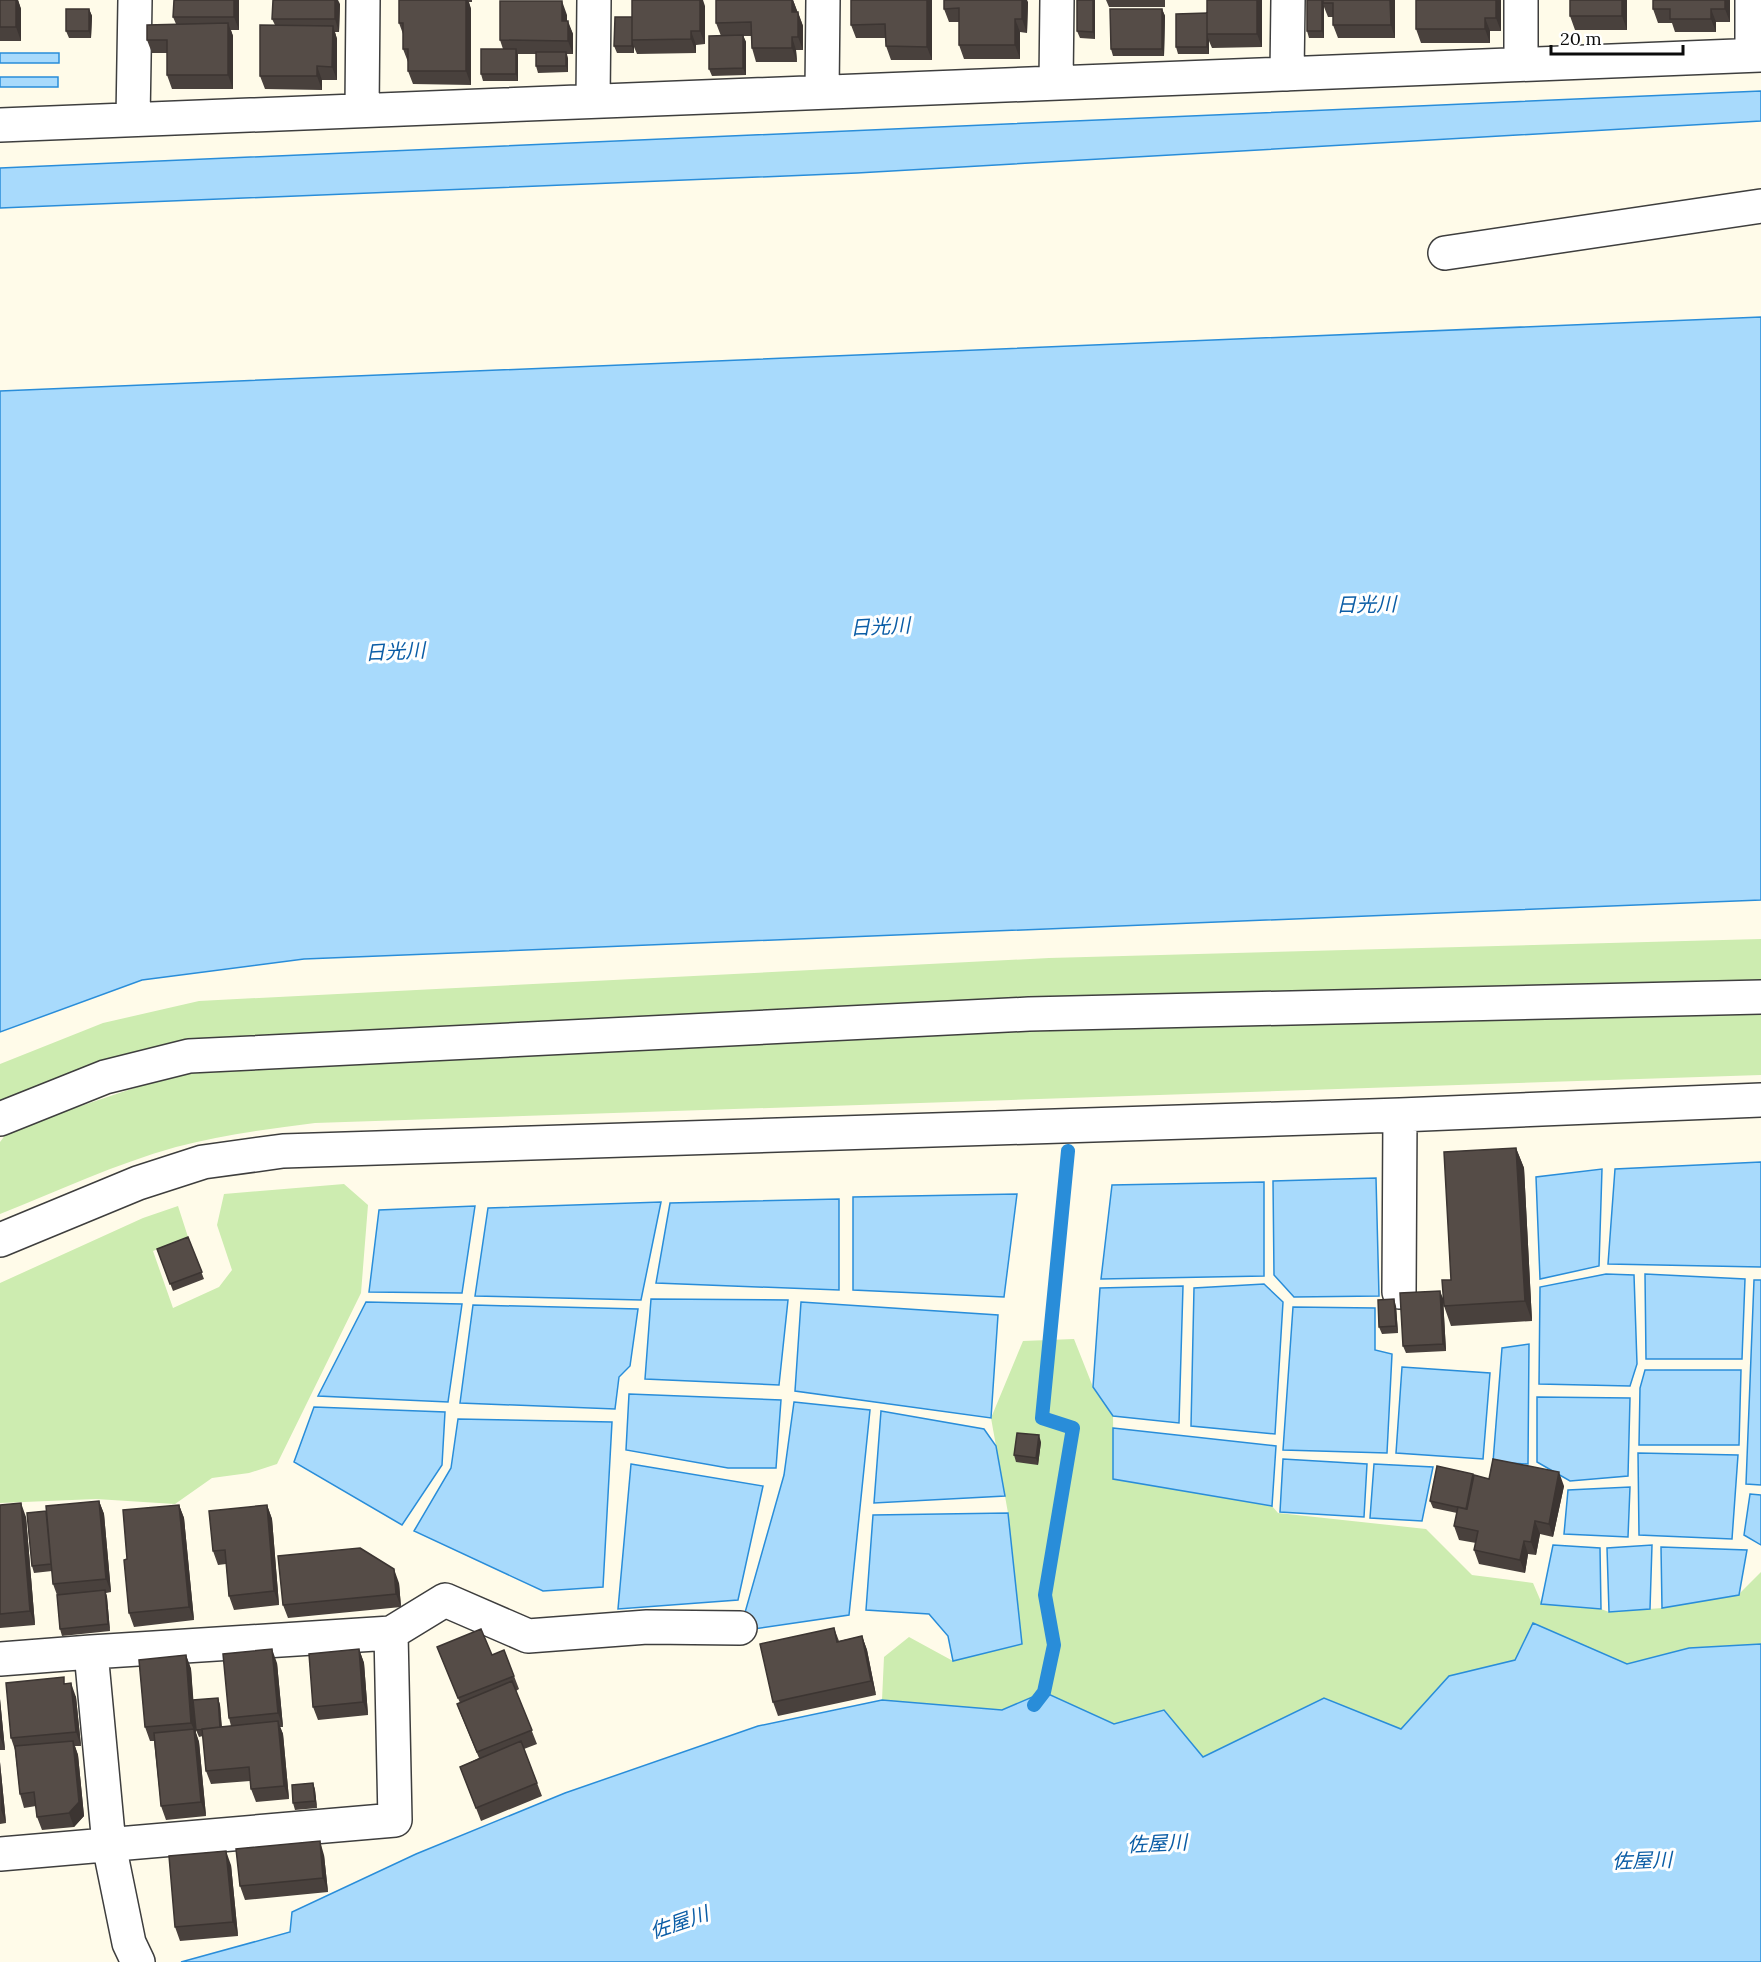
<svg xmlns="http://www.w3.org/2000/svg" width="1761" height="1962" viewBox="0 0 1761 1962" font-family="Lora,'Noto Sans JP',serif">
<style>
.green{fill:#cdecb0}
.water{fill:#a8dafc;stroke:#298dd9;stroke-width:1.5}
.lines{fill:none;stroke-linecap:round;stroke-linejoin:round}
.stream{stroke:#298dd9;stroke-width:14}
.minor-casing{stroke:#3e3e3e;stroke-width:36}
.minor{stroke:#fff;stroke-width:33}
.wall{fill:#49413d}
.shaded-wall{fill:#3c3532}
.building{fill:#554c47;stroke:#3c3532;stroke-width:1.5}
.labels{text-anchor:middle;dominant-baseline:central;stroke-width:6;stroke-linejoin:round;paint-order:stroke}
.water-label{font-size:20px;font-style:italic;fill:#0b5da6;stroke:#fff}
</style>
<rect width="100%" height="100%" fill="#fffbe9"/>
<!-- green -->
<path class="green" d="M1761 939V980L1032 1001 196 1042 0 1104V1064L103 1023 199 1001 1049 958Z
M1761 1013V1075L315 1123C268 1129 221 1135 176 1147 115 1164 58 1191 0 1214V1142L9 1130 185 1071 1025 1026Z
M344 1184 368 1205 361 1293 277 1464 249 1473 212 1478 175 1504 96 1499 0 1503V1283L143 1218 178 1206 188 1237 153 1251 173 1308 219 1287 232 1270 217 1225 224 1194Z
M1074 1339 1093 1387 1113 1416 1114 1479 1272 1506 1278 1513 1426 1529 1472 1575 1533 1583 1542 1604 1601 1609 1609 1612 1662 1608 1738 1595 1761 1572V1644L1689 1648 1627 1665 1533 1623 1515 1660 1449 1676 1401 1729 1324 1698 1203 1757 1164 1710 1114 1724 1044 1692 1002 1710 882 1700 884 1657 909 1637 953 1661 1022 1644 1008 1513 991 1418 1023 1341Z"/>
<!-- water -->
<path class="water" d="M0 53H59V63H0Z
M0 77H58V87H0Z
M1761 91V121L857 173 0 208V168Z
M1761 317V900L304 959 142 980 0 1032V391Z
M1761 1162V1267L1608 1264 1615 1169Z
M1602 1169 1599 1266 1540 1279 1536 1177Z
M1376 1178 1379 1296 1294 1297 1274 1275 1273 1181Z
M1264 1182V1276L1101 1279 1112 1185Z
M1017 1194 1004 1297 853 1290V1197Z
M839 1199V1290L656 1283 670 1203Z
M661 1202 641 1300 475 1296 488 1208Z
M475 1206 462 1293 369 1292 379 1210Z
M1606 1274 1634 1275 1637 1364 1630 1386 1539 1384 1540 1287Z
M1645 1274 1745 1279 1742 1359H1646Z
M1754 1280H1761V1485L1746 1484Z
M1264 1284 1283 1302 1275 1434 1191 1426 1194 1288Z
M1183 1286 1179 1423 1113 1416 1093 1387 1100 1288Z
M651 1299 788 1300 779 1385 645 1379Z
M366 1302 462 1304 448 1402 318 1396Z
M801 1302 998 1315 991 1418 795 1391Z
M473 1305 638 1309 630 1366 619 1377 615 1409 460 1403Z
M1293 1307 1375 1308V1350L1392 1354 1387 1453 1283 1450Z
M1529 1344 1528 1464 1493 1462 1502 1348Z
M1402 1367 1490 1373 1483 1459 1396 1453Z
M1645 1370H1741L1739 1445H1639L1640 1388Z
M629 1394 781 1400 776 1468H728L626 1450Z
M1537 1397 1630 1398 1628 1476 1570 1481 1537 1462Z
M794 1402 870 1410 849 1615 754 1629 744 1616 784 1475Z
M314 1407 445 1412 442 1465 402 1525 294 1462Z
M881 1411 984 1429 996 1446 1005 1496 874 1503Z
M458 1419 612 1422 603 1587 543 1591 414 1531 451 1468Z
M1113 1428 1276 1446 1272 1506 1113 1479Z
M1638 1453 1738 1455 1732 1539 1639 1535Z
M1283 1459 1367 1464 1364 1517 1280 1512Z
M631 1464 763 1486 738 1600 618 1609Z
M1374 1464 1433 1467 1422 1521 1370 1518Z
M1630 1487 1628 1537 1564 1534 1568 1490Z
M1750 1494 1761 1495V1545L1744 1535Z
M1008 1513 1022 1644 953 1661 948 1636 929 1614 866 1610 873 1515Z
M1553 1545 1600 1548 1601 1609 1541 1604Z
M1652 1545 1650 1609 1609 1612 1607 1548Z
M1661 1547 1747 1550 1739 1595 1662 1608Z
M1533 1623 1627 1664 1689 1648 1761 1644V1962H181L290 1932 292 1912 416 1854 565 1793 758 1726 882 1700 1002 1710 1044 1692 1114 1724 1164 1710 1203 1757 1324 1698 1401 1729 1449 1676 1515 1660Z"/>
<g class="lines">
<!-- stream -->
<path class="stream" d="M1034 1705 1044 1692 1054 1645 1045 1595 1073 1428 1042 1418 1068 1151"/>
<!-- minor casing -->
<g class="minor-casing">
<path id="minor" d="M1752 55V0
M1521 64V0
M1287 74 1288 0
M1056 83 1057 0
M822 92 823 0
M593 101 594 0
M362 110 363 0
M133 119 135 0
M0 125 1761 55
M1445 253 1761 206
M0 1119 105 1077 189 1056 1029 1014 1761 997
M0 1240 138 1183 203 1162 283 1151 1400 1115 1761 1100
M1399 1292 1400 1115
M391 1633 445 1600 528 1636 647 1627 740 1628
M0 1659 91 1652 109 1845 129 1943 138 1962
M0 1854 395 1820 391 1633 91 1652"/>
</g>
<!-- minor -->
<use href="#minor" class="minor"/>
</g>
<!-- wall -->
<path class="wall" d="M0 0H18L21 9V41H0Z
M174 0H239V30H231L233 36V89H172L167 75V53H152L147 40 176 24 173 17Z
M399 0H472V2H469L471 9V85L413 84 408 71V62L403 49V34L399 23Z
M716 0H793L803 26V50H796L797 62H756L752 48 751 36H743L746 42V75L712 76 709 69 721 36 716 23Z
M851 0H932V60H891L886 46V38H856L851 25Z
M1095 0V39L1080 38 1077 31Z
M1106 0H1165V7H1109Z
M1207 0H1262V47L1212 48 1209 41V54H1178L1176 47 1207 13Z
M1307 0H1395V38H1338L1333 25V17H1328L1324 7V38H1309L1307 31Z
M1416 0H1501V31H1490V43H1421L1416 29Z
M1627 0V30H1575L1570 16Z
M1653 0H1730V22H1716V32H1675L1672 23H1658L1653 9Z
M1028 2 1027 33 1020 32V59H964L959 45V22H949L944 9Z
M340 4 339 32H335L337 39V80H322V90L265 89 260 76 275 25 272 19Z
M705 6V44L696 45V53L637 54 634 47V53H617L614 46 632 17Z
M89 9 92 16 91 38H69L66 31Z
M1162 9 1165 16 1164 56H1113L1111 49Z
M567 15V21L573 34V54H567L568 59V72L538 73 536 66V54H518V81H483L481 74 503 49 500 40Z
M1516 1148 1524 1168 1532 1321 1451 1326 1444 1306 1451 1280Z
M188 1237 204 1279 173 1291 157 1249Z
M1443 1298 1446 1351 1406 1353 1403 1346Z
M1396 1306 1398 1333 1382 1334 1379 1327Z
M1041 1442 1038 1465 1016 1462 1014 1455Z
M1473 1474 1474 1475 1489 1479 1564 1486 1553 1537 1540 1534 1536 1555 1528 1554 1525 1573 1479 1564 1474 1550 1476 1543 1459 1540 1454 1526 1457 1513 1433 1508 1430 1501Z
M99 1501 104 1514 111 1592 106 1593 107 1597 110 1631 62 1636 60 1629 57 1595 53 1584 52 1571 34 1573 32 1566 46 1511Z
M0 1505 26 1517 35 1625 0 1628Z
M179 1505 184 1518 194 1620 134 1627 129 1613 127 1559Z
M267 1505 272 1519 279 1605 234 1610 229 1596 226 1564 218 1565 213 1551Z
M399 1583 401 1607 288 1618 283 1605Z
M834 1628 839 1641 862 1636 867 1650 876 1695 778 1716 773 1702Z
M437 1647 492 1655 504 1650 519 1689 516 1691 537 1744 524 1749 542 1796 481 1821 460 1767 479 1758 462 1717 457 1704 460 1703Z
M359 1649 364 1663 368 1715 318 1720 313 1707Z
M186 1655 191 1669 193 1700 218 1698 220 1705 222 1727 231 1726 229 1718 277 1663 283 1727H280L283 1734 289 1799 256 1802 251 1789 250 1781 211 1784 206 1771 203 1736 199 1737 196 1730 194 1710 196 1733 199 1742 206 1816 166 1820 161 1806 154 1741H150L145 1727Z
M66 1684 76 1697 81 1746H75L78 1755 84 1816 74 1827 42 1830 37 1817 36 1806 24 1808 20 1794 15 1750 11 1738Z
M0 1699 5 1750H0Z
M0 1762 6 1823 0 1824Z
M313 1783 315 1790 317 1808 295 1810 293 1803Z
M324 1855 328 1892 245 1900 240 1886Z
M231 1865 238 1936 180 1941 175 1927Z"/>
<!-- shaded-wall -->
<path class="shaded-wall" d="M16 0H18L21 9V41L16 27Z
M234 0H239V30L234 17Z
M335 0H338L340 4 339 32 335 19Z
M466 0H468L471 9V85L466 71Z
M700 0H703L705 6V44L700 31Z
M792 0H793L797 11V26L792 12Z
M927 0H932V60L927 47Z
M1022 0H1027L1028 2 1027 33 1022 19Z
M1093 0H1095V39L1093 32Z
M1257 0H1262V47L1257 34Z
M1322 0H1324L1323 3 1324 7V38L1322 31Z
M1390 0H1395V38L1391 25Z
M1496 0H1501V31L1496 18Z
M1622 0H1627V30L1622 16Z
M1725 0H1730V22L1725 9Z
M562 1 567 15V35L562 21Z
M89 9 92 16 91 38 89 31Z
M1162 9 1165 16 1164 56 1162 49Z
M1711 9 1716 22V32L1711 19Z
M798 12 803 26V50L798 37Z
M1485 18 1490 31V43L1485 29Z
M1015 19 1020 32V59L1015 45Z
M568 21 573 34V54L568 41Z
M228 23 233 36V89L228 75Z
M333 26 337 39V80L332 67Z
M691 31 696 45V53L691 39Z
M1207 34 1209 41V54L1207 47Z
M743 35 746 42V75L743 68Z
M792 37 796 50 797 62 792 48Z
M632 41 634 47V53L632 46Z
M516 49 518 56V81L516 74Z
M566 52 568 59V72L566 66Z
M317 66 322 80V90L317 76Z
M1516 1148 1524 1168 1532 1321 1525 1301Z
M1440 1291 1443 1298 1446 1351 1443 1344Z
M1394 1299 1396 1306 1398 1333 1396 1326Z
M1039 1435 1041 1442 1038 1465 1036 1458Z
M1559 1472 1564 1486 1553 1537 1549 1524Z
M99 1501 104 1514 111 1592 106 1579Z
M21 1503 26 1517 35 1625 30 1611Z
M179 1505 184 1518 194 1620 189 1607Z
M267 1505 272 1519 279 1605 274 1591Z
M1535 1521 1540 1534 1536 1555 1531 1542Z
M1524 1541 1528 1554 1525 1573 1520 1560Z
M394 1569 399 1583 401 1607 396 1594Z
M105 1590 107 1597 110 1631 108 1624Z
M862 1636 867 1650 876 1695 871 1681Z
M272 1649 277 1663 283 1727 278 1713Z
M359 1649 364 1663 368 1715 363 1702Z
M186 1655 191 1669 196 1733 199 1742 206 1816 201 1802 195 1732 191 1723Z
M71 1683 76 1697 81 1746 76 1732Z
M218 1698 220 1705 222 1734 220 1727Z
M0 1699 5 1750 0 1737Z
M278 1721 283 1734 289 1799 284 1786Z
M73 1741 78 1755 84 1816 74 1827 69 1813Z
M0 1762 6 1823 1 1810Z
M313 1783 315 1790 317 1808 315 1801Z
M320 1841 324 1855 328 1892 323 1878Z
M226 1851 231 1865 238 1936 233 1922Z"/>
<!-- building -->
<path class="building" d="M0 0H16V27H0Z
M174 0H234V17H173Z
M273 0H335V19H272Z
M399 0H466V71H408V49H403V23H399Z
M632 0H700V31H691V39L632 40Z
M716 0H792V12H798V37H792V48H752L751 22 716 23Z
M851 0H927V47L886 46 885 24 851 25Z
M944 0H1022V19H1015V45H959V8L944 9Z
M1077 0H1093V32L1077 31Z
M1207 0H1257V34H1207Z
M1307 0H1322V31H1307Z
M1323 0H1390L1391 25H1333V3H1323Z
M1416 0H1496V18H1485V29H1416Z
M1570 0H1622V16H1570Z
M1653 0H1725V9H1711V19H1670V9H1653Z
M500 1H562V21H568V41L500 40Z
M66 9H89V31H66Z
M1110 9H1162V49H1111Z
M1207 13V47H1176V14Z
M615 17H632V46H614Z
M228 23V75H167V40H147V25Z
M260 25 333 26 332 67 317 66V76H260Z
M743 35V68L709 69V36Z
M481 49H516V74H481Z
M536 52H566V66H536Z
M1516 1148 1525 1301 1444 1306 1442 1280H1451L1444 1152Z
M188 1237 202 1272 170 1284 157 1249Z
M1440 1291 1443 1344 1403 1346 1400 1293Z
M1394 1299 1396 1326 1379 1327 1378 1300Z
M1017 1433 1039 1435 1036 1458 1014 1455Z
M1493 1459 1559 1472 1549 1524 1535 1521 1531 1542 1524 1541 1520 1560 1474 1550 1478 1531 1454 1526 1458 1507 1467 1509 1474 1475 1489 1479Z
M1437 1466 1473 1474 1466 1509 1430 1501Z
M99 1501 106 1579 53 1584 46 1506Z
M21 1503 30 1611 0 1614V1505Z
M179 1505 189 1607 129 1613 124 1560 127 1559 123 1510Z
M267 1505 274 1591 229 1596 225 1550 213 1551 209 1511Z
M46 1511 51 1564 32 1566 27 1513Z
M360 1548 394 1569 396 1594 283 1605 278 1556Z
M105 1590 108 1624 60 1629 57 1595Z
M834 1628 837 1642 862 1636 871 1681 773 1702 760 1644Z
M481 1629 492 1655 504 1650 514 1676 458 1698 437 1647Z
M272 1649 278 1713 229 1718 223 1654Z
M359 1649 363 1702 313 1707 309 1654Z
M186 1655 191 1723 145 1727 139 1660Z
M64 1677V1684L71 1683 76 1732 11 1738 6 1683Z
M512 1681 532 1730 477 1752 457 1704Z
M218 1698 220 1727 196 1730 193 1700Z
M278 1721 284 1786 251 1789 249 1767 206 1771 202 1729Z
M194 1729 201 1802 161 1806 154 1733Z
M73 1741 79 1802 69 1813 37 1817 34 1792 20 1794 15 1746Z
M521 1741 537 1783 476 1808 460 1767Z
M313 1783 315 1801 293 1803 292 1785Z
M320 1841 323 1878 240 1886 236 1849Z
M226 1851 233 1922 175 1927 169 1856Z"/>
<g class="labels">
<!-- water labels -->
<g class="water-label">
<text transform="translate(1366 604) rotate(-1)">日光川</text>
<text transform="translate(880 626) rotate(-3)">日光川</text>
<text transform="translate(395 651) rotate(-3)">日光川</text>
<text transform="translate(1157 1843) rotate(-3)">佐屋川</text>
<text transform="translate(1642 1860) rotate(-2)">佐屋川</text>
<text transform="translate(679 1922) rotate(-19)">佐屋川</text>
</g>
</g>
<!-- scale -->
<path d="M1551 45v9h132v-9" fill="none" stroke="#0b0b0b" stroke-width="3"/>
<text x="1560" y="45" font-size="18" fill="#0b0b0b" stroke="#ffffff" stroke-width="4.5" paint-order="stroke">20 m</text>
</svg>
